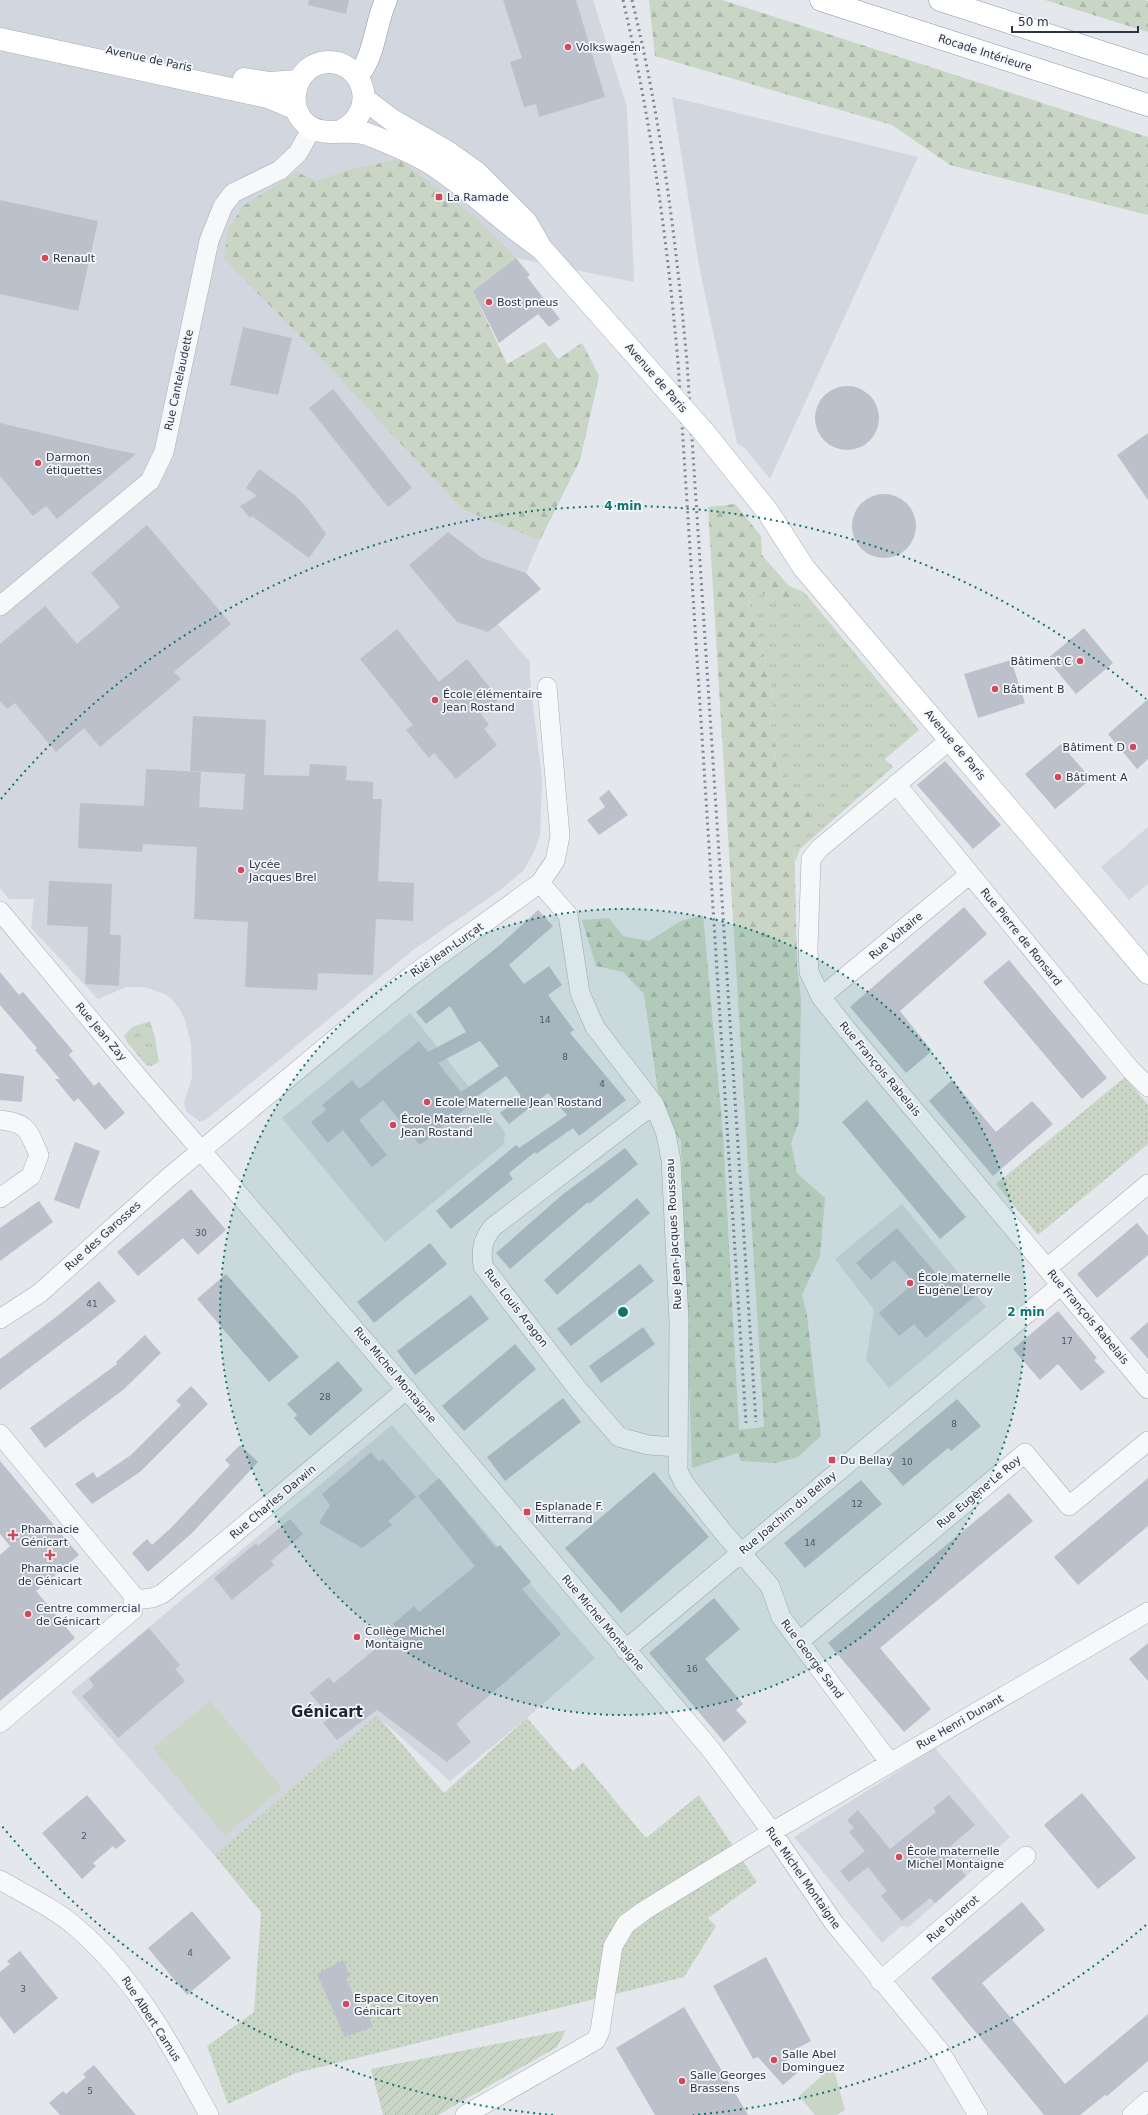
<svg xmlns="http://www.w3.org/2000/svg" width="1148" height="2115" viewBox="0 0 1148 2115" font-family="'DejaVu Sans',sans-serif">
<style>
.built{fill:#d2d6de}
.grass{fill:url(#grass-tufts)}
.forest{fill:url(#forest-firs)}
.park{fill:url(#park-dots)}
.garden{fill:url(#garden-furrows)}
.pitch{fill:#c9d6c5}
.building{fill:#bbc0ca;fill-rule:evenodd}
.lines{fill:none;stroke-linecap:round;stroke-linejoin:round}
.minor-casing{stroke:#a9aeb7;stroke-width:20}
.secondary-casing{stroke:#a9aeb7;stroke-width:23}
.trunk-casing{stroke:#8b94a3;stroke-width:23}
.minor{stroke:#f7f8fa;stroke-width:19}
.secondary{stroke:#fff;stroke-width:22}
.trunk{stroke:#fff;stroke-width:22}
.rail{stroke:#7d8696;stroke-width:3;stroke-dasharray:2 4;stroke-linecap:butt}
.secondary-bridge-casing{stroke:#a9aeb7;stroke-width:23;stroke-linecap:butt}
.secondary-bridge{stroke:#fff;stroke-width:22}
.ring{fill:none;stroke:#0f766e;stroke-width:2;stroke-dasharray:2 4}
.poi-dot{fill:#d1495b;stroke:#f4f6f9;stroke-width:1.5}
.labels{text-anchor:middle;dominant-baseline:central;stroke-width:3.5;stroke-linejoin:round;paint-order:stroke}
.number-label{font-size:9px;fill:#4f5766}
.poi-label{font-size:11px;fill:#2b3445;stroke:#f4f6f9;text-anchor:start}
.street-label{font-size:11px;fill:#2b3445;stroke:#f4f6f9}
.district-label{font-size:15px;font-weight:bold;fill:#1d2536;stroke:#f4f6f9}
.centre{fill:#0f766e;stroke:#f4f6f9;stroke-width:2}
.ring-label{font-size:12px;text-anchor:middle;font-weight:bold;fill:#0f766e;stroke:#f4f6f9;stroke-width:3.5;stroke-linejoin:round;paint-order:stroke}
</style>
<defs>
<pattern id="grass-tufts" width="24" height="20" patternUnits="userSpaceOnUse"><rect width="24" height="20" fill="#c9d6c5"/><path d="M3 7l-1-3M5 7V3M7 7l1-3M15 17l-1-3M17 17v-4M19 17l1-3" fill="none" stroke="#adb8ab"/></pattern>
<pattern id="forest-firs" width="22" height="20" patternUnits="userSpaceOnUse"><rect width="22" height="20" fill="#c9d6c5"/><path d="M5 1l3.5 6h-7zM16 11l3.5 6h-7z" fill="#adb8ab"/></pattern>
<pattern id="park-dots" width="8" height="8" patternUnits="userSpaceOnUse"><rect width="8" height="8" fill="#c9d6c5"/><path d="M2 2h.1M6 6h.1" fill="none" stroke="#adb8ab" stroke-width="1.8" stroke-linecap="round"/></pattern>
<pattern id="garden-furrows" width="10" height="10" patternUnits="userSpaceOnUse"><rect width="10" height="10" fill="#c9d6c5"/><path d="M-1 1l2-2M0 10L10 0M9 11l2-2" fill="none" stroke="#adb8ab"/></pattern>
</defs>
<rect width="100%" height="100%" fill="#e4e7ec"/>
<!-- built -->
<path class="built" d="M0 0H593L627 107 634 282 516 258 473 291 507 365 545 342 558 359 582 343 599 376 580 460 540 540 526 573 541 589 498 624 530 662V679L542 779 540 835 534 852 523 871 499 891 413 950 207 1119 200 1122 186 1111 184 1103 192 1077 191 1044 185 1020 180 1010 172 999 165 994 144 987H126L98 999 31 928 34 899H9L0 888Z
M672 97 918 157 770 479 745 448 737 443 700 271Z
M1148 827V884L1129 900 1101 867Z
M410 1013 505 1132 504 1144 385 1242 282 1118Z
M902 1204 986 1307 889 1388 866 1360 874 1310 835 1259Z
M392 1425 595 1658 527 1718 450 1781 377 1716 214 1855 71 1692Z
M935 1748 1010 1837 909 1927 901 1926 882 1943 794 1837Z"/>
<!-- grass -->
<path class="grass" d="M804 592 919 730 885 759 893 767 800 849 795 862 794 835 807 806 776 765 771 687 748 599 766 593 777 604Z
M150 1021 155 1037 159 1062 151 1066 146 1065 127 1042 124 1036 132 1027Z"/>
<!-- forest -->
<path class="forest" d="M649 0H722L1148 137V215L950 165 892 125 655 56Z
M1045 0H1144L1148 1V32Z
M399 159 473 215 516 258 473 291 507 364 545 342 558 359 582 343 599 376 580 460 540 540 462 509 297 333 224 259 228 230 243 206 297 172 316 181 345 171Z
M735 504 761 536 762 555 789 586 804 592 777 604 766 593 748 599 771 687 776 765 807 806 812 823 794 835 797 964 801 1000 799 1122 791 1143 797 1173 825 1198 820 1256 802 1295 807 1315 821 1436 798 1457 776 1463 741 1461 738 1453 692 1468 681 1141 667 1122 658 1091 644 994 623 972 596 966 582 920 609 918 623 936 649 941 681 921 703 915 723 1134 739 1430 764 1427 708 507Z"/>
<!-- park -->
<path class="park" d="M1125 1077 1148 1105V1144L1038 1235 996 1184Z
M377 1715 444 1793 527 1718 573 1771 583 1762 646 1838 699 1795 757 1882 708 1918 716 1926 684 1977 296 2073 228 2104 207 2046 254 2012 261 1912 214 1855Z"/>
<!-- garden -->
<path class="garden" d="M566 2030 557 2047 438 2115H383L371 2069Z"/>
<!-- pitch -->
<path class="pitch" d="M210 1701 282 1788 225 1836 153 1748Z
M833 2066 845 2110 837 2115H815L799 2096Z"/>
<!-- building -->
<path class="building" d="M309 0H349L346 14 308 5Z
M503 0H576L605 97 539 117 536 104 524 107 510 62 522 58Z
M0 200 98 221 78 311 0 294Z
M516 258 530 275 527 277 560 319 549 327 538 314 499 343 473 291Z
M243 327 292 338 278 395 230 385Z
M815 418a32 32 0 1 1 64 0a32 32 0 1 1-64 0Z
M333 389 412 488 388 507 309 408Z
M0 423 107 448 136 454 57 519 46 506 33 516 0 476Z
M1148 433V500L1117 455Z
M259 469 296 496 308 509 326 534 309 558 252 516 250 518 240 506 257 496 246 488Z
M852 526a32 32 0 1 1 64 0a32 32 0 1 1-64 0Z
M147 525 231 624 174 672 181 679 100 747 84 728 56 752 15 703 7 709 0 701V644L45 606 77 644 120 607 91 573Z
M448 532 482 558 526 573 541 589 488 632 457 622 409 565Z
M1084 628 1113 663 1076 694 1047 659Z
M397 629 439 682 467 659 499 699 481 714 489 725 484 729 497 745 456 779 434 753 429 758 406 730 413 725 360 659Z
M1011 660 1025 703 978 718 964 674Z
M1148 699V759L1137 769 1108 734Z
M193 716 266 720 264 775 309 776 310 764 347 766 346 780 373 782V799H382L378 881 414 883 413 921 376 919 373 975 318 973 317 990 245 987 248 922 194 919 197 847 143 844 142 852 78 848 80 803 144 806 146 769 201 772 199 807 243 810 245 774 190 771Z
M1061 744 1091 779 1055 809 1025 774Z
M945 761 1001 825 973 849 917 785Z
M609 790 628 815 599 835 587 820 605 807 599 798Z
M49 881 112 884 110 935H121L119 986 85 984 88 927 47 925Z
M964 907 987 934 900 1011 932 1051 906 1073 850 1007Z
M538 910 553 926 509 965 524 984 549 966 562 985 548 995 574 1030 570 1033 626 1100 579 1136 573 1128 536 1154 535 1152 509 1173 513 1179 451 1229 436 1211 516 1145 519 1148 567 1115 548 1093 509 1124 500 1113 521 1096 506 1076 469 1102 471 1104 420 1145 383 1100 359 1120 387 1155 372 1167 343 1130 328 1143 311 1122 326 1110 322 1105 352 1080 359 1089 419 1041 428 1052 466 1032 450 1006 426 1024 416 1012 500 945ZM480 1041 499 1066 461 1092 438 1063Z
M1009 960 1107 1078 1082 1099 983 982Z
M0 972 19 995 23 992 73 1051 69 1055 94 1086 99 1082 125 1113 105 1130 78 1098 74 1102 55 1079H60L35 1050 37 1048 0 1005Z
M0 1073 24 1076 22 1102 0 1100Z
M952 1080 996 1132 1032 1101 1053 1124 993 1176 929 1101Z
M867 1100 966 1217 940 1239 842 1122Z
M75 1142 100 1151 79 1209 54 1200Z
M625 1148 638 1164 589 1204 588 1202 510 1269 496 1253 562 1195Z
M191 1189 226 1230 198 1255 183 1238 138 1276 117 1252Z
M637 1198 650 1213 557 1295 544 1280Z
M39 1201 53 1222 0 1261V1228Z
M1137 1223 1148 1236V1255L1097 1298 1077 1274Z
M897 1228 945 1284 956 1276 974 1297 926 1338 914 1324 899 1336 879 1313 914 1283 894 1260 871 1280 856 1263Z
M430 1243 447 1264 374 1323 357 1302Z
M640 1264 654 1281 571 1346 557 1329Z
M226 1274 299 1357 269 1382 197 1299Z
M99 1281 116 1301 85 1326 0 1390V1359L60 1314Z
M471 1295 489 1319 415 1375 397 1351Z
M1058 1311 1097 1358 1094 1360 1105 1372 1081 1391 1058 1364 1040 1380 1013 1349Z
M1148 1322V1359L1130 1338Z
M643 1327 655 1344 601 1383 589 1366Z
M145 1335 161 1353 123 1390 45 1448 30 1428 117 1364 116 1362Z
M515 1344 536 1369 464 1431 442 1406Z
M338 1361 363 1390 310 1436 294 1418 297 1415 287 1404Z
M191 1386 208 1404 140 1472 92 1504 75 1484 93 1472 97 1478 131 1455 181 1405 176 1401Z
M563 1398 581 1422 505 1481 487 1457Z
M957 1399 981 1426 951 1451 948 1448 903 1486 882 1462Z
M240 1445 258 1462 192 1533 148 1572 132 1553 147 1539 152 1545 172 1527 230 1465 225 1460Z
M371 1452 379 1462 383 1459 416 1497 388 1521 392 1525 362 1548 319 1523 330 1505 322 1494Z
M0 1461 79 1555 36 1591 75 1638 0 1701V1555L10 1546 0 1534Z
M654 1472 709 1537 621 1613 565 1548Z
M439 1478 496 1548 500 1545 531 1582 522 1589 561 1634 456 1724 471 1742 447 1762 377 1710 337 1740 323 1723 330 1717 310 1693 329 1677 334 1683 398 1630 393 1624 414 1606 419 1612 475 1566 418 1496Z
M1148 1478V1526L1078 1585 1054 1557Z
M861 1480 882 1504 805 1568 784 1543Z
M1009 1493 1033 1521 880 1648 931 1709 904 1732 828 1643Z
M290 1519 303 1534 271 1561 274 1565 232 1600 214 1578 256 1543 258 1546Z
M714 1598 740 1629 705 1659 743 1704 736 1710 747 1722 724 1742 649 1653Z
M149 1628 180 1665 175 1669 185 1681 118 1738 82 1696 94 1686 89 1679Z
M1148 1643V1681L1129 1659Z
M1082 1793 1136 1858 1098 1889 1044 1825Z
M87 1795 126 1841 116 1849 113 1846 93 1863 96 1866 82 1879 42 1833Z
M949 1795 975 1825 946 1850 966 1876 935 1903 930 1898 902 1921 881 1896 887 1891 868 1867 849 1882 840 1871 865 1851 849 1832 854 1828 847 1820 858 1810 890 1849 936 1812 933 1808Z
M1022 1902 1045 1930 982 1983 1065 2084 1148 2014V2061L1107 2096 1105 2095 1080 2115H1044L931 1978Z
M192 1911 231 1958 187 1995 148 1948Z
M20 1951 58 1998 14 2034 0 2016V1972L10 1964 7 1961Z
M766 1957 811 2041 786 2054 789 2059 786 2061 797 2073 783 2085 758 2057 753 2059 713 1986Z
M343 1960 350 1976 346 1978 362 2015 367 2013 373 2027 345 2037 317 1974Z
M684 2007 748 2115H655L616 2048Z
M94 2065 119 2095 136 2115H60L49 2103 63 2091 66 2094 86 2077 83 2074Z"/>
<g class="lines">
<!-- minor casing -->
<g class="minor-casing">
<path id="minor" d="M0 606 150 481 164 452 209 241 223 206 233 193 280 170 298 153 312 128
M951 739 820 848 811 859 808 948 809 972 821 997 848 1031 1148 1389
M896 784 1130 1069 1148 1087
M540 883 568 915 580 993 595 1027 654 1104 666 1134 671 1160 679 1321 678 1471 684 1483 723 1532 770 1586 781 1617 890 1763
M0 911 138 1077 418 1403 712 1751 772 1832 834 1923 939 2050 978 2115
M821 997 970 874
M654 1104 493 1227C482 1240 481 1250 483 1266L576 1387 619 1437 648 1445 678 1447
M0 1120C28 1123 28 1130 39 1155L31 1176 0 1198
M1047 1268 1148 1184
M0 1319 40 1293 168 1178 411 976 540 883 555 861 560 836 547 687
M0 1434 133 1595V1610L0 1723
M133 1600 152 1598 162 1594 407 1389
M800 1641 1025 1453 1069 1506 1148 1441
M625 1650 1061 1285
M0 1880C26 1895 55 1909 77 1928 136 1979 173 2048 209 2115
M880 1981 1026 1856
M465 2115 596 2040 600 2031 613 1946 626 1924 645 1910 772 1832 1148 1612
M1132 2115 1148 2101"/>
</g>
<!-- secondary casing -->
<g class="secondary-casing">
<path id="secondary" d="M0 39 268 97 296 109
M244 79 270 83 298 81
M364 99 392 120 446 151 477 173 526 222 541 248 672 396
M341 131C384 108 359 54 321 63 295 69 285 106 306 124 324 139 346 127 367 134 387 142 411 151 430 163 470 188 502 222 541 248
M703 431 768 512 804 568 1148 973"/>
</g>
<!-- trunk casing -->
<g class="trunk-casing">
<path id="trunk" d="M821 0 1148 105
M940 0 1148 67
M357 76C375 57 375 24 386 0"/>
</g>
<!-- minor -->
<use href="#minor" class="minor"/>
<!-- secondary -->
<use href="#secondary" class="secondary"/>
<!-- trunk -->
<use href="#trunk" class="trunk"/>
<!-- rail -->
<path class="rail" d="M623 0C651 120 667 239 678 362L746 1423
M632 0C661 119 676 240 687 362L756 1422"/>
<!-- secondary-bridge casing -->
<g class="secondary-bridge-casing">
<path id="secondary-bridge" d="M672 396 703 431"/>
</g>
<!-- secondary-bridge -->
<use href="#secondary-bridge" class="secondary-bridge"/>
</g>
<!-- distance rings -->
<circle cx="623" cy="1312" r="403" fill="#0f766e" fill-opacity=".12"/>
<g class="ring">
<circle cx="623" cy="1312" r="403"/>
<path d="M1146 1925A806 806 0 0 1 693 2115M553 2115A806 806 0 0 1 1 1825M1 799A806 806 0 0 1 1146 699"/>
</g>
<!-- markers -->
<g class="poi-dot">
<circle cx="568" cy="47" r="4"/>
<rect x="435" y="193" width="8" height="8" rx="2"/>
<circle cx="45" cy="258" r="4"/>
<circle cx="489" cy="302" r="4"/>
<circle cx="38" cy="463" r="4"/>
<circle cx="1080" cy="661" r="4"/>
<circle cx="995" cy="689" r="4"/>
<circle cx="435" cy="700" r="4"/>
<circle cx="1133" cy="747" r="4"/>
<circle cx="1058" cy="777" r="4"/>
<circle cx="241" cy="870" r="4"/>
<circle cx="427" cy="1102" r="4"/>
<circle cx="393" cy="1125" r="4"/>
<circle cx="910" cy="1283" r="4"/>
<rect x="828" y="1456" width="8" height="8" rx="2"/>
<rect x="523" y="1508" width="8" height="8" rx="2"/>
<path d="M11 1529h4v4h4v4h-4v4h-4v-4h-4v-4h4z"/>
<path d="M48 1549h4v4h4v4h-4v4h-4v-4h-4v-4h4z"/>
<circle cx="28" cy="1614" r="4"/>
<circle cx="357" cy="1637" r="4"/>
<circle cx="899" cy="1857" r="4"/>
<circle cx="346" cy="2004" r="4"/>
<circle cx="774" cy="2060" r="4"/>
<circle cx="682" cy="2081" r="4"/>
</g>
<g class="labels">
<!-- number labels -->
<g class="number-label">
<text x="545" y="1020">14</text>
<text x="565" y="1057">8</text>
<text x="602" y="1084">4</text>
<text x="201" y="1233">30</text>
<text x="92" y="1304">41</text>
<text x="1067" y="1341">17</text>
<text x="325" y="1397">28</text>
<text x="954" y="1424">8</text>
<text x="907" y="1462">10</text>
<text x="857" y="1504">12</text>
<text x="810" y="1543">14</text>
<text x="692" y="1669">16</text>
<text x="84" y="1836">2</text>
<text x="190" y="1953">4</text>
<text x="23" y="1989">3</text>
<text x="90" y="2091">5</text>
</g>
<!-- poi labels -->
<g class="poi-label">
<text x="576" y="47">Volkswagen</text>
<text x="447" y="197">La Ramade</text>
<text x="53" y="258">Renault</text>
<text x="497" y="302">Bost pneus</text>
<text x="46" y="457">Darmon<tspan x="46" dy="13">étiquettes</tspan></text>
<text x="1072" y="661" text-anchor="end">Bâtiment C</text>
<text x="1003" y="689">Bâtiment B</text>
<text x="443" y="694">École élémentaire<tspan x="443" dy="13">Jean Rostand</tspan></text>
<text x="1125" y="747" text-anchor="end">Bâtiment D</text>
<text x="1066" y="777">Bâtiment A</text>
<text x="249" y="864">Lycée<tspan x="249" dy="13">Jacques Brel</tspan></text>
<text x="435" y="1102">Ecole Maternelle Jean Rostand</text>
<text x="401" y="1119">École Maternelle<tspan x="401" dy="13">Jean Rostand</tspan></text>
<text x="918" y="1277">École maternelle<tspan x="918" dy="13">Eugène Leroy</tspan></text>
<text x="840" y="1460">Du Bellay</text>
<text x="535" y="1506">Esplanade F.<tspan x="535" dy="13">Mitterrand</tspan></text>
<text x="21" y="1529">Pharmacie<tspan x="21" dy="13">Génicart</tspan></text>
<text x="50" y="1568" text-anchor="middle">Pharmacie<tspan x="50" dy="13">de Génicart</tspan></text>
<text x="36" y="1608">Centre commercial<tspan x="36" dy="13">de Génicart</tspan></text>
<text x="365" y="1631">Collège Michel<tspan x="365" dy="13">Montaigne</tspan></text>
<text x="907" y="1851">École maternelle<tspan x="907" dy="13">Michel Montaigne</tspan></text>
<text x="354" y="1998">Espace Citoyen<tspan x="354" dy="13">Génicart</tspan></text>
<text x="782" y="2054">Salle Abel<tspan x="782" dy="13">Dominguez</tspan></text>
<text x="690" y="2075">Salle Georges<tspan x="690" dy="13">Brassens</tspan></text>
</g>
<!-- street labels -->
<g class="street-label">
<text transform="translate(985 53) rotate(18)">Rocade Intérieure</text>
<text transform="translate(149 59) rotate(12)">Avenue de Paris</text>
<text transform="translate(656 378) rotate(49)">Avenue de Paris</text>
<text transform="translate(179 380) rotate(-78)">Rue Cantelaudette</text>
<text transform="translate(955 745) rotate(50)">Avenue de Paris</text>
<text transform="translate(896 936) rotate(-40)">Rue Voltaire</text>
<text transform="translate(1021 937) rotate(51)">Rue Pierre de Ronsard</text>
<text transform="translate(447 950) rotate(-35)">Rue Jean Lurçat</text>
<text transform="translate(101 1032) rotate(50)">Rue Jean Zay</text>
<text transform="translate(880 1069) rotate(50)">Rue François Rabelais</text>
<text transform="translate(674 1234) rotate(-93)">Rue Jean-Jacques Rousseau</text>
<text transform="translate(103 1236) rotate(-42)">Rue des Garosses</text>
<text transform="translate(516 1308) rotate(52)">Rue Louis Aragon</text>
<text transform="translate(1088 1317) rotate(50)">Rue François Rabelais</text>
<text transform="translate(395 1375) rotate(50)">Rue Michel Montaigne</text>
<text transform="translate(979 1492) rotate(-40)">Rue Eugène Le Roy</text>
<text transform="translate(273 1502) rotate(-40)">Rue Charles Darwin</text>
<text transform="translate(788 1513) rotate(-40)">Rue Joachim du Bellay</text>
<text transform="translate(603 1623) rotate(50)">Rue Michel Montaigne</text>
<text transform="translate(812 1659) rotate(53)">Rue George Sand</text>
<text transform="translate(960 1722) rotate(-30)">Rue Henri Dunant</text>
<text transform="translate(803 1878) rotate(55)">Rue Michel Montaigne</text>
<text transform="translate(953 1919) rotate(-41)">Rue Diderot</text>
<text transform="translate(151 2019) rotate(57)">Rue Albert Camus</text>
</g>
<!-- district labels -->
<g class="district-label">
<text x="327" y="1712">Génicart</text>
</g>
</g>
<circle cx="623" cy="1312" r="6" class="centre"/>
<g class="ring-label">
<text x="623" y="510">4 min</text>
<text x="1026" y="1316">2 min</text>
</g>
<!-- scale -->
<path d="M1012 26v6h126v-6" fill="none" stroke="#2b3445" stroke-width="2"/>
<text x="1018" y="26" font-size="12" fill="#2b3445" stroke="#f4f6f9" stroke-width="3" paint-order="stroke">50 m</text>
</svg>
